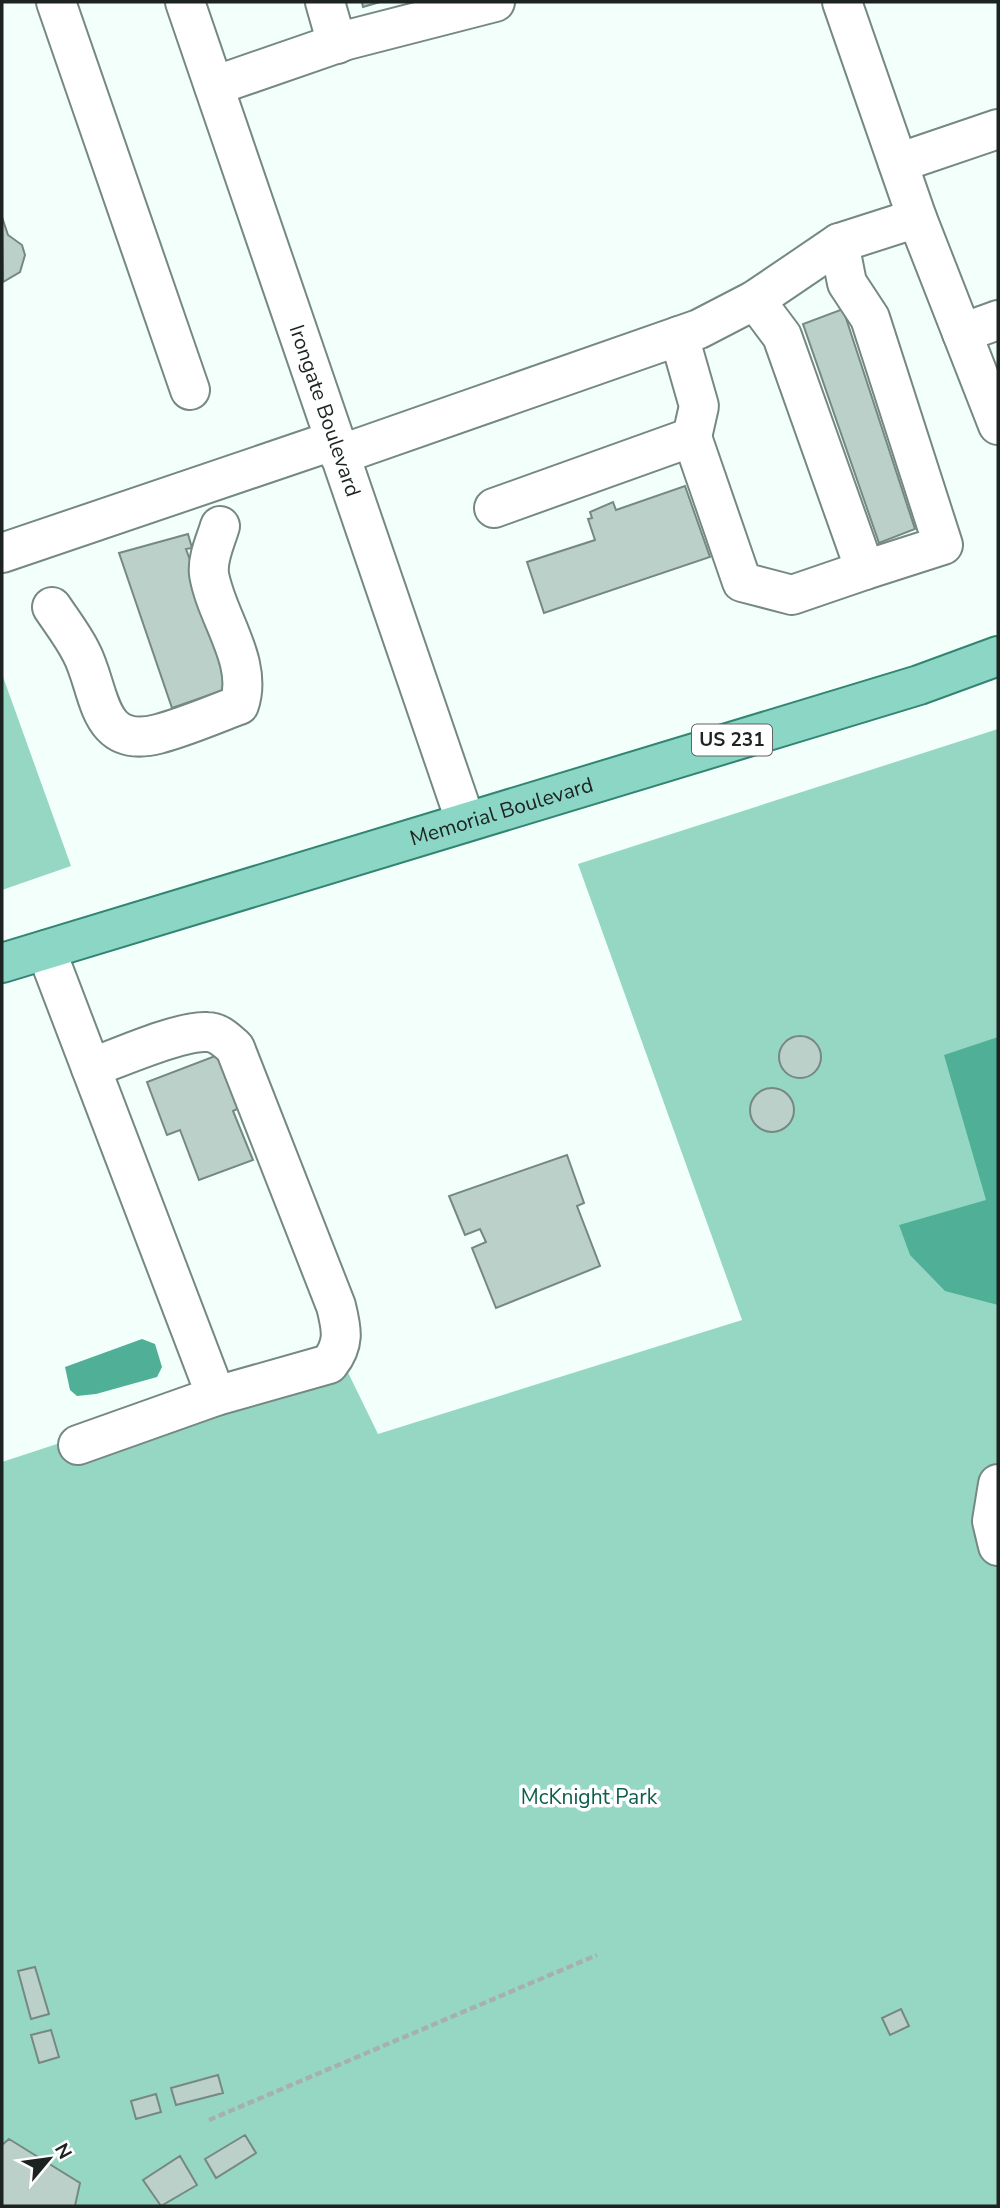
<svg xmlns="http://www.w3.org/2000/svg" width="1000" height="2208" viewBox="0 0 1000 2208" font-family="'Nunito Sans',sans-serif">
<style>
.green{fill:#96d7c4}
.water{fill:#4fb097}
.building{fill:#bcd0ca;stroke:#768882;stroke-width:2}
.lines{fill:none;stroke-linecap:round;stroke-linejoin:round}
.minor-casing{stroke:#758882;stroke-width:42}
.major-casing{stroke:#338572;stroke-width:42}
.path{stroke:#a6b1ad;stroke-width:4.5;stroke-dasharray:7 3.5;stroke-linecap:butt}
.minor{stroke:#fff;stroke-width:38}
.major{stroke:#8cd6c5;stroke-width:38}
.labels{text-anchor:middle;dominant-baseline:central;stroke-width:7;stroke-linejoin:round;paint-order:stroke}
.shield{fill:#fff;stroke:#606564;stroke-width:2}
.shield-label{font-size:19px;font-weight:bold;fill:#1c2321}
.street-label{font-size:21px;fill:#1c2321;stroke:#fff}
.park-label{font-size:21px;fill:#0e5e4d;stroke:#fff}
</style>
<rect width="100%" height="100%" fill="#f2fffb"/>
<!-- green -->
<path class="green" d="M2 674 71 866 2 890Z
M998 729V2206H2V1462L338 1352 378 1434 742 1320 578 864Z"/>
<!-- water -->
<path class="water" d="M998 1037V1305L945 1291 910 1255 899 1225 986 1200 944 1055Z
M142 1339 155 1344 162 1367 157 1377 96 1394 77 1396 70 1390 65 1367Z"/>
<!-- building -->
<path class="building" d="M362 2H380L363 7Z
M2 217 8 235 22 245 25 255 20 272 3 282Z
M843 309 915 529 879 543 803 324Z
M685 486 710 557 544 613 527 562 595 540 588 519 592 518 590 512 613 502 616 510Z
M188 534 192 548 186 549 200 587 227 689 172 708 119 553Z
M779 1057a21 21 0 1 1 42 0a21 21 0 1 1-42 0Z
M223 1053 243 1106 233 1111 253 1160 199 1180 180 1130 167 1135 147 1082Z
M750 1110a22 22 0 1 1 44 0a22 22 0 1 1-44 0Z
M567 1155 584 1203 577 1206 600 1266 496 1308 472 1248 486 1242 480 1229 465 1235 449 1196Z
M35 1967 49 2014 31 2019 18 1971Z
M901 2009 909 2026 890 2035 882 2018Z
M51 2030 59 2057 39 2063 31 2035Z
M218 2075 223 2093 176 2105 171 2088Z
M156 2094 161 2112 136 2119 131 2101Z
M245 2135 256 2153 216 2178 205 2159Z
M9 2139 80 2183 75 2206H2V2145Z
M180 2156 197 2185 161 2206 143 2180Z"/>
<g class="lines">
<!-- minor casing -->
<g class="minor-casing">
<g id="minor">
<path d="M56 2 190 390"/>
<path id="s1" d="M185 2 465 820"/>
<path d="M325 2 337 44"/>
<path d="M842 2 917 218 998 425"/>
<path d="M214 86 347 40 495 2"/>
<path d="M898 163 998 129"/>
<path d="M755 300 782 336 865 570 943 545 870 318 847 283 839 243"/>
<path d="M962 333 998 320"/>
<path d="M679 336 699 406 692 437"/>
<path d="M339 455 699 329 755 300 839 243 917 218"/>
<path d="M494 508 692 437 742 582 792 595 865 570"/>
<path d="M2 553 335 440"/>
<path d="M52 607C62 622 73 636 81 652 101 689 95 750 158 734 185 727 212 715 239 705 254 662 216 617 209 574 207 558 216 540 220 526"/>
<path d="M46 950 216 1396 78 1445"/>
<path d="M91 1068C118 1058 181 1030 207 1032 219 1032 227 1041 235 1048L336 1306C342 1330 345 1344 329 1364L216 1396"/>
<path d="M998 1484 992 1521 998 1546"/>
</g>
</g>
<!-- major casing -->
<g class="major-casing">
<g id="major">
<path id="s2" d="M2 963 919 685 998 656"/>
</g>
</g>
<!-- path -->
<path class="path" d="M209 2120 597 1955"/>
<!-- minor -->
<use href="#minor" class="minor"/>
<!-- major -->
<use href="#major" class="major"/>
</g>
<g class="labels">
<!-- shield labels -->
<rect class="shield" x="692" y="724.5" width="80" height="31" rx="5"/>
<g class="shield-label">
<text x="732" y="740">US 231</text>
</g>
<!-- street labels -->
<g class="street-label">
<text stroke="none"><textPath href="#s1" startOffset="432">Irongate Boulevard</textPath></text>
<text stroke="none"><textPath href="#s2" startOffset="522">Memorial Boulevard</textPath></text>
</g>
<!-- park labels -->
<g class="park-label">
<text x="589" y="1797">McKnight Park</text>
</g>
</g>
<!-- border -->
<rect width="1000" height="2208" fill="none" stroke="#1c2321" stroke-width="7"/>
<!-- north arrow -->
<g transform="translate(49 2159) rotate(61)" stroke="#ffffff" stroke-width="5" paint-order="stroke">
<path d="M0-5L12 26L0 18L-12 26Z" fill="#1c2321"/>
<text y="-10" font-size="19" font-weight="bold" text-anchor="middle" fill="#1c2321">N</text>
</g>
</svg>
